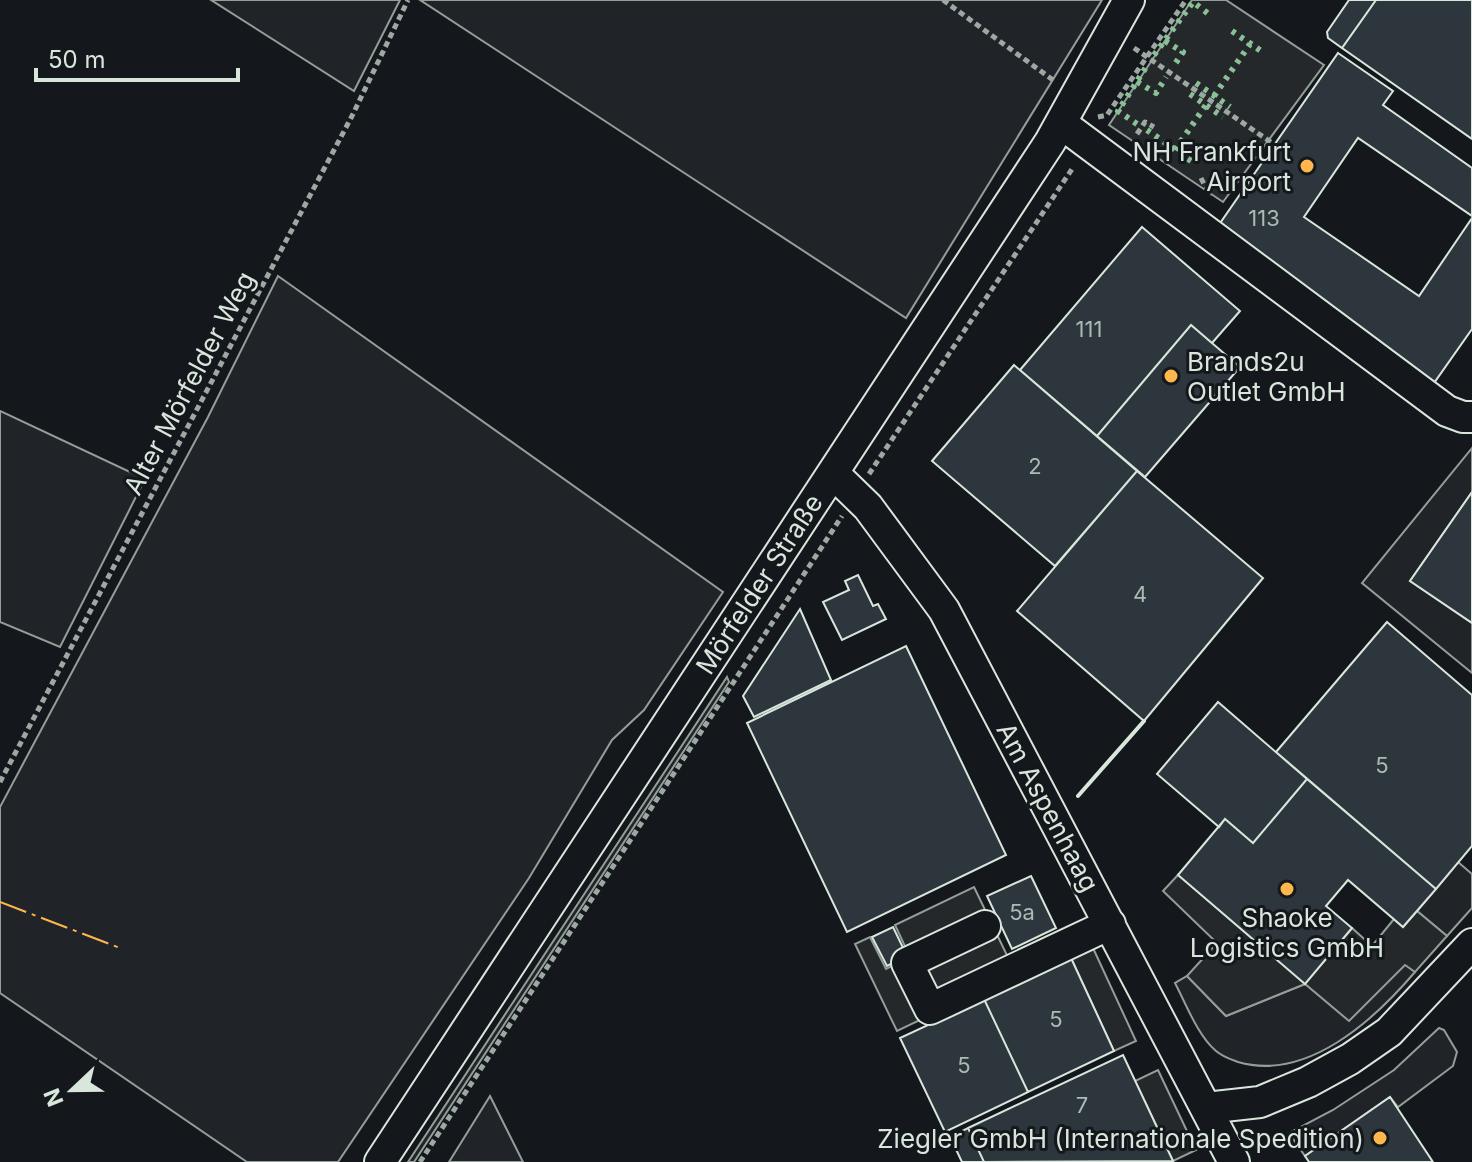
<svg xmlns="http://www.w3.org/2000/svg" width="1472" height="1162" viewBox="0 0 1472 1162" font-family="Inter,sans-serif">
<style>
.green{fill:#202428;stroke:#939e99;stroke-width:2}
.parking{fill:#24282b;stroke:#939e99;stroke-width:2}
.building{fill:#2c363c;stroke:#d8e6dc;stroke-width:2}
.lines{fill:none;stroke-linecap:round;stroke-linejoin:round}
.minor-casing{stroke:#d8e6dc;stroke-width:34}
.path{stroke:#9da8a2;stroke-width:5;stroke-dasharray:6 4;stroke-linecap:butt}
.minor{stroke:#14181c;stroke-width:30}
.hedge{stroke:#8ac095;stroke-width:6;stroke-dasharray:4 6;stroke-linecap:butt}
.wall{stroke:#d8e6dc;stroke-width:4}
.power{stroke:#ffb74d;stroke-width:2;stroke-dasharray:28 6 4 6;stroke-linecap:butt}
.poi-dot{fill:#ffb74d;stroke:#14181c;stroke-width:3}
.labels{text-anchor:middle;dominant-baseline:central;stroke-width:6;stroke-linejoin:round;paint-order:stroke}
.number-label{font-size:22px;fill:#adbab4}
.poi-label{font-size:26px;fill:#d8e6dc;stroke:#14181c;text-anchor:end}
.street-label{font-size:26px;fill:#d8e6dc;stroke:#14181c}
</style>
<rect width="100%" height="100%" fill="#14181c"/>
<!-- green -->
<path class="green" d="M211 0H400L354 91Z
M420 0H1102L906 318Z
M278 276 723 592 644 710 612 740 529 878 338 1162H247L0 993V807L208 417Z
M0 411 145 479 60 647 0 622Z
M1472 448V492L1410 581 1472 623V673L1362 583Z
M727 677 729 682 414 1162H408Z
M1458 862 1472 874V908L1447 936 1417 911Z
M1406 964 1415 972C1374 1020 1307 1082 1238 1062 1230 1059 1223 1057 1216 1051 1198 1036 1186 1004 1175 983L1187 976 1226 1016 1305 984Z
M1439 1028 1444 1030 1457 1052 1453 1066 1398 1107 1390 1097 1305 1156 1289 1133 1333 1110 1394 1070Z
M490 1096 523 1162H449Z"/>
<!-- parking -->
<path class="parking" d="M1192 0H1226L1324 65 1223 202 1109 125Z
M1178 875 1305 983 1352 928 1372 946 1394 919 1403 927 1417 911 1447 936 1415 972 1405 965 1349 1021 1305 984 1226 1016 1187 976 1217 943 1163 891Z
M974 887 1016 974 897 1031 855 944 870 937 886 969 910 957 895 925Z
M1093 948 1136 1041 1114 1051 1071 958Z
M1158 1070 1196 1150 1173 1161 1135 1081Z"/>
<!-- building -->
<path class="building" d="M1349 0H1376L1342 48 1328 38 1327 32Z
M1376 0H1472V139L1342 48Z
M1338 53 1393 91 1383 105 1472 168V216L1358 138 1304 217 1419 296 1472 218V329L1434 383 1216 229Z
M1142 227 1240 311 1212 343 1191 325 1097 436 1020 370Z
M1191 325 1240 367 1145 477 1097 436Z
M1014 365 1137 471 1055 566 932 461Z
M1137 471 1263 578 1144 721 1017 611Z
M1472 492V623L1410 581Z
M858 575 873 606 878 604 886 619 842 640 823 602 849 590 845 581Z
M800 609 831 680 754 717 743 696Z
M1387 622 1472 695V846L1436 889 1276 752Z
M906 646 1006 855 847 932 747 723Z
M1218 702 1307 779 1253 843 1225 819 1219 827 1157 774Z
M1307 779 1436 889 1403 927 1348 880 1326 906 1352 928 1305 984 1178 875 1225 819 1253 843Z
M1031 876 1056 928 1012 949 987 896Z
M893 927 907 956 887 966 872 937Z
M1071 958 1114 1051 1028 1092 984 999Z
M984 999 1028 1092 945 1132 900 1038Z
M1123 1055 1173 1161 984 1162 968 1128Z
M1390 1097 1433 1162H1309L1305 1156Z
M968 1128 984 1162H962L950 1137Z"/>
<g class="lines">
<!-- minor casing -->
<g class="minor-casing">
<path id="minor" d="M1062 124 1447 411 1463 417H1472
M833 473 868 507 944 610 1234 1162
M985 926 907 963 930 1009 1110 924
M1206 1108 1260 1102 1308 1082 1350 1059 1389 1032 1472 944
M380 1162 1050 142 1129 0"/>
</g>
<!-- path -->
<path class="path" d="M943 0 1053 80
M1134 48 1275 145
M1098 117 1107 115 1186 0
M1137 134 1145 122 1154 127
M1201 178 1210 196
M869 474 1074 166
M0 782 352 116 408 0
M420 1162 842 516"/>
<!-- minor -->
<use href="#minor" class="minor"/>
<!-- hedge -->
<path class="hedge" d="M1232 31 1264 53
M1165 41 1183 52 1173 67
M1154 55 1193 2 1210 15
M1137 82 1156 93 1166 77
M1196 83 1230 107
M1190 94 1223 117
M1214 96 1250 44
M1137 124 1118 111 1148 64
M1147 130 1191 161
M1175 150 1206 105"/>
<!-- wall -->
<path class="wall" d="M1078 796 1144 721"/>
<!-- power -->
<path class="power" d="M0 902 120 948"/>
</g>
<!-- markers -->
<g class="poi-dot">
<circle cx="1307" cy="166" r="8"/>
<circle cx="1171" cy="376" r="8"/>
<circle cx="1287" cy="889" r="8"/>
<circle cx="1380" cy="1138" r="8"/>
</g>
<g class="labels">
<!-- number labels -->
<g class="number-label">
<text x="1264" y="218">113</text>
<text x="1089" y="329">111</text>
<text x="1035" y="466">2</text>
<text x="1140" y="594">4</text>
<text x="1382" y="765">5</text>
<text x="1022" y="912">5a</text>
<text x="1056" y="1019">5</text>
<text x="964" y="1065">5</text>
<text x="1082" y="1105">7</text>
</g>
<!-- poi labels -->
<g class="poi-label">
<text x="1291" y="151">NH Frankfurt<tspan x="1291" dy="30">Airport</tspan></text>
<text x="1187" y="361" text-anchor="start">Brands2u<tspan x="1187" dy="30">Outlet GmbH</tspan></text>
<text x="1287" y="917" text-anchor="middle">Shaoke<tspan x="1287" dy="30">Logistics GmbH</tspan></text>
<text x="1364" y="1138">Ziegler GmbH (Internationale Spedition)</text>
</g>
<!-- street labels -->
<g class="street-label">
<text transform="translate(189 383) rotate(-62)">Alter Mörfelder Weg</text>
<text transform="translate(759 584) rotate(-57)">Mörfelder Straße</text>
<text transform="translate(1048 807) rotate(62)">Am Aspenhaag</text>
</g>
</g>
<!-- north arrow -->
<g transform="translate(72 1090) rotate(248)" stroke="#14181c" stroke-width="6" paint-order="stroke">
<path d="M0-6L14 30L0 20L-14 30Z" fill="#d8e6dc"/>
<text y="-12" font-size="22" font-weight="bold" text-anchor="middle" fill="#d8e6dc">N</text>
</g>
<!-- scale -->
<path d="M36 68v12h202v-12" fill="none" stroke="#d8e6dc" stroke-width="4"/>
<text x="48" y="68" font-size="24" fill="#d8e6dc" stroke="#14181c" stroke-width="6" paint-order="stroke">50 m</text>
</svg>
